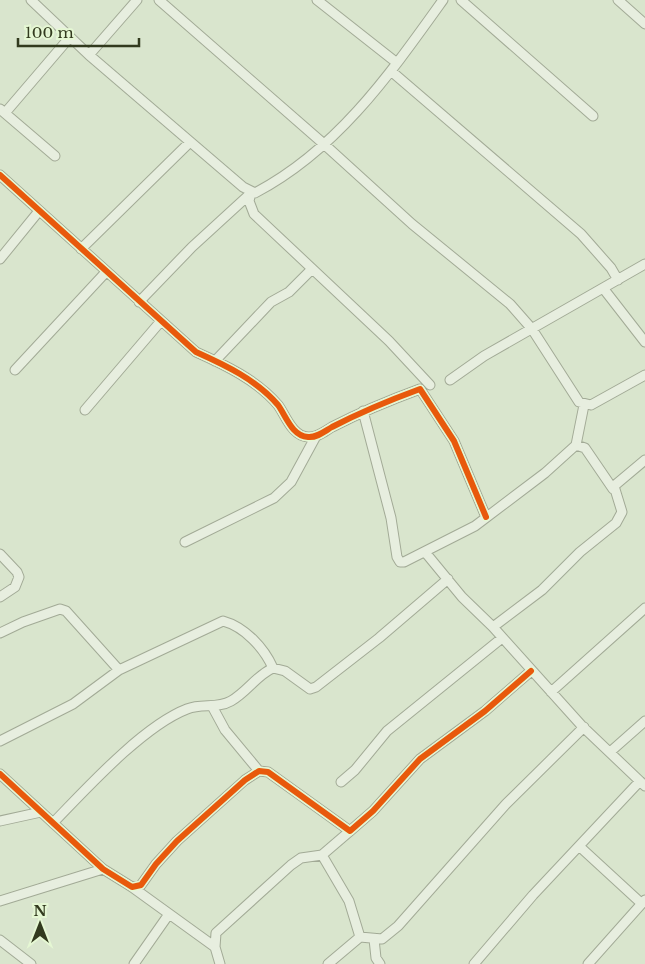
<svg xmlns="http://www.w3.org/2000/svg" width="645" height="964" viewBox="0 0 645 964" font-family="'Libre Baskerville',serif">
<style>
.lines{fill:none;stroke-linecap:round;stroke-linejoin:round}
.minor-casing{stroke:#a2aa96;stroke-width:11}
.minor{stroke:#e7eedf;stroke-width:9}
.cycleway-casing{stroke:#e5f7d3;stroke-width:9}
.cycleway{stroke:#e8590c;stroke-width:6}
</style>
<rect width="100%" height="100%" fill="#d9e5cd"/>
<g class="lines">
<!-- minor casing -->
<g class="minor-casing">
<path id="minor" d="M31 0 89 55 243 187 255 193C337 150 390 74 443 0
M159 0 325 145 412 224 510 304 532 329 579 402 591 405 645 375
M317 0 397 63
M461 0 593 116
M618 0 645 24
M89 55 137 0
M391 71 581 234 611 268 618 280
M0 109 55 156
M5 113 70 37
M0 175 196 352C225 365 257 380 278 405 286 416 292 436 308 437 317 438 325 431 332 427 361 412 390 400 420 389L454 441 486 517
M251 193 249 201 254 214 389 341 430 385
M81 249 190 142
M0 259 39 211
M603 288 645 342
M139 302 192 247 251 193
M215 361 271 302 289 292 312 269
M15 370 106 272
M450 380 484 356 645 264
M85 410 161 321
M363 411 391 518 397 557 400 562H404L475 526 545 473 576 445 584 405
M576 445 585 448 613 489
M185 542 274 498 291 482 316 436
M425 552 462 597 493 627 582 726 645 786
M0 554 17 572 19 577 15 587 0 597
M493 627 542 590 580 552 616 523 622 512 614 486 645 460
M0 633 23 622 60 609 66 611 119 670
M551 692 645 608
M212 706 225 730 259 771
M0 741 73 704 119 670 223 621C245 627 264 648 273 668
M610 752 645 721
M0 774 103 869 132 887 141 885 156 864 177 841 245 780 259 771 268 772 350 831 373 811 420 759 485 711 531 671
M341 782 355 770 387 731 502 638
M0 821 41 812
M53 823C86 789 143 726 187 709 202 703 217 709 231 701 247 692 257 675 273 668L285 671 310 689 316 687 379 638 448 579
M579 846 641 903
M322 855 349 901 360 937
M132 887 215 947
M0 901 103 869
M374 939 376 958 380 964
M0 940 31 964
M134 964 169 914
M220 964 215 947 216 933 291 865 301 858 322 855 350 831
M328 964 360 937 382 939 398 926 506 804 584 727
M474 964 533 895 640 781
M588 964 645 900"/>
</g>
<!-- minor -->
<use href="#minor" class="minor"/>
<!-- cycleway casing -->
<g class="cycleway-casing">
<path id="cycleway" d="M0 175 196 352C225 365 257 380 278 405 286 416 292 436 308 437 317 438 325 431 332 427 361 412 390 400 420 389L454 441 486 517
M0 774 103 869 132 887 141 885 156 864 177 841 245 780 259 771 268 772 350 831 373 811 420 759 485 711 531 671"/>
</g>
<!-- cycleway -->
<use href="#cycleway" class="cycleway"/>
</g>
<!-- north arrow -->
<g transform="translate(40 924)" stroke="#e5f7d3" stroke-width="4" paint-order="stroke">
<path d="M0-4L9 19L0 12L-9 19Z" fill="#323a1e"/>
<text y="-8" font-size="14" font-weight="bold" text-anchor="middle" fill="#323a1e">N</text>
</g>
<!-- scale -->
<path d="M18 38v8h121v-8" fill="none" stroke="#323a1e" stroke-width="2.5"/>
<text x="25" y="38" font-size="15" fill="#323a1e" stroke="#e5f7d3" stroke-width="4" paint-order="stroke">100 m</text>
</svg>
